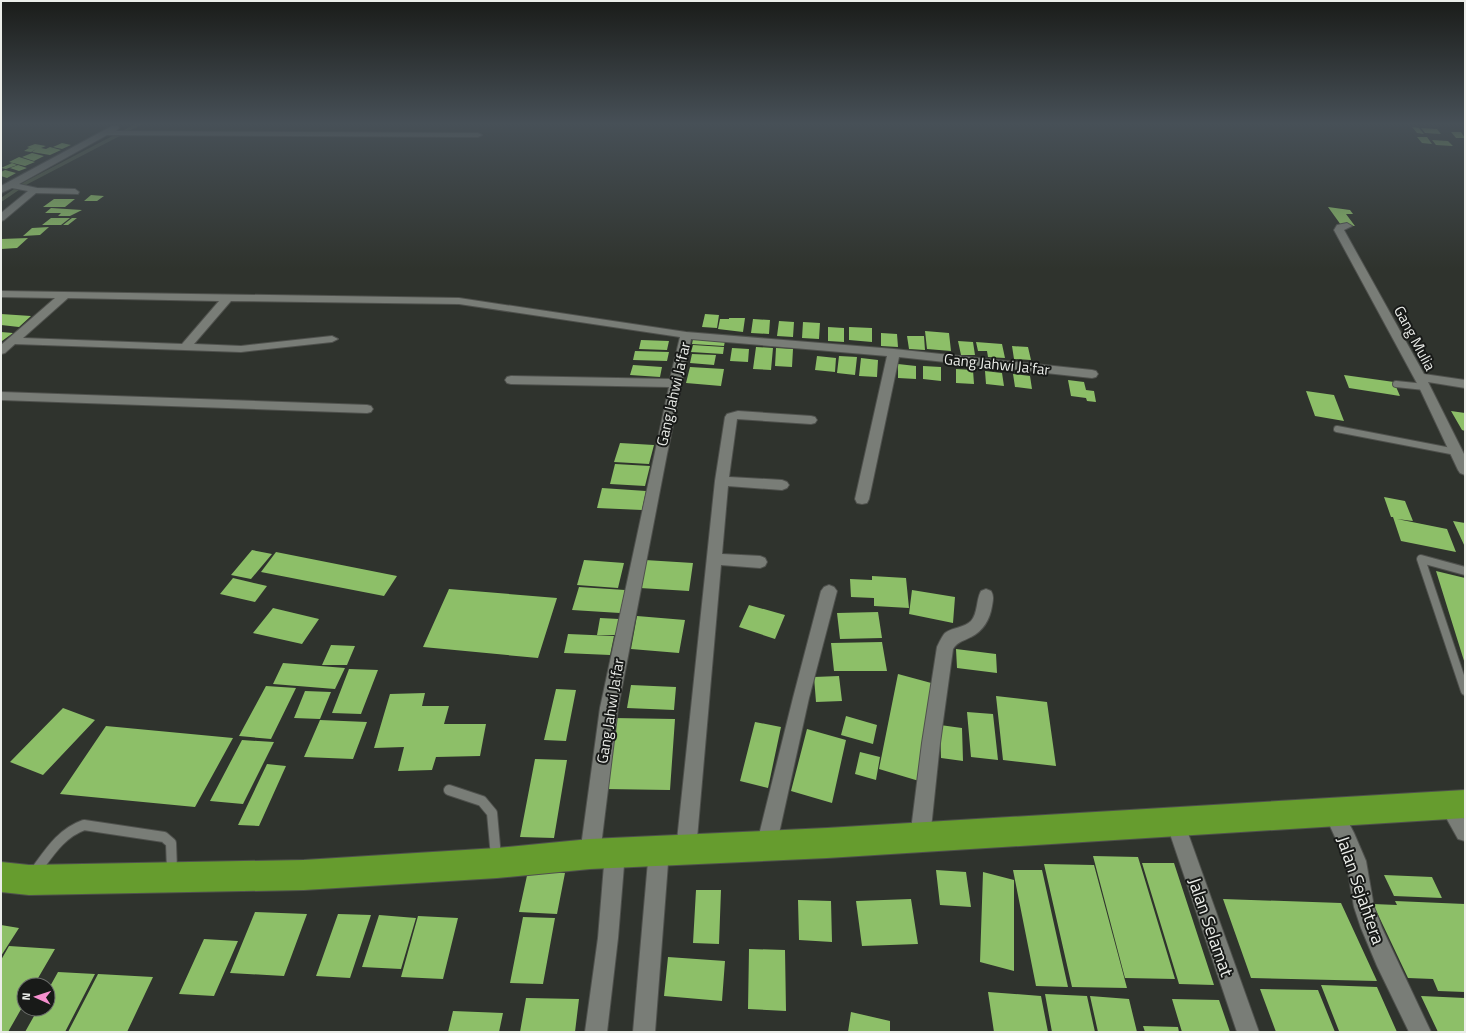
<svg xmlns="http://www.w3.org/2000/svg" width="1466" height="1033" viewBox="0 0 1466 1033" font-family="'Titillium Web',sans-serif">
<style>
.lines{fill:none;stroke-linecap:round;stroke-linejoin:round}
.stream{stroke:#525d49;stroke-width:3.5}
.building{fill:#8dbf68}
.service-far2-casing{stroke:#4f514d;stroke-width:8}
.service-far1-casing{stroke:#4f514d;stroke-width:10}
.service-casing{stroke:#4f514d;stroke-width:12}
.minor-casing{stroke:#4f514d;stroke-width:2}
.trunk-casing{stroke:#4f514d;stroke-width:2}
.service-far2{stroke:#797d77;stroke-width:6}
.service-far1{stroke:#797d77;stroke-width:8}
.service{stroke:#797d77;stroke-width:10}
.minor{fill:#797d77;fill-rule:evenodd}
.trunk{fill:#669c2e;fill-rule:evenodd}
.labels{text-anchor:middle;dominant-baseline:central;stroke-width:4;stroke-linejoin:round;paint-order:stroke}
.street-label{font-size:15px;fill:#ebede9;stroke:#181a18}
.near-street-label{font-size:18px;fill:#ebede9;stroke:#181a18}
</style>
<rect width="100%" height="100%" fill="#2f332d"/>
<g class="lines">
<!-- stream -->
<path class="stream" d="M1 200 26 183 139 124"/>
</g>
<!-- building -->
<path class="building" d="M1412 127 1419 128 1424 134 1417 133Z
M1421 128 1437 129 1441 134 1425 133Z
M1451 132H1461L1465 138H1456Z
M1417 137H1427L1432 144 1422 143Z
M1432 140 1448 141 1453 146 1436 145Z
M62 143 71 145 62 149 53 147Z
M35 144 46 146 41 148 46 149 50 147 61 150 50 155 32 152 36 149 31 152 24 151 29 148 33 149 27 147Z
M32 153 44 156 34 161 22 157Z
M19 157 35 162 25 166 9 162Z
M12 163 17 165 6 169 1 168Z
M18 165 27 168 19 171 10 168Z
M5 170 16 173 7 178 1 176V172Z
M91 195 104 196 97 201H84Z
M54 199H75L65 207H43Z
M1328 207 1350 210 1353 214H1346L1355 226 1341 225Z
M51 208 82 210 70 216H58L61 213H45Z
M51 218H70L61 225H42Z
M72 218H77L68 225H63Z
M49 227 40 235 23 236 32 228Z
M28 238 17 248 1 249V239Z
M1 314 31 316 19 327 1 325Z
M705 314 719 315 717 328 702 327Z
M729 318H745L743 332 718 329 720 319H729Z
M753 319 770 320 769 334 751 333Z
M779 321 794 322 793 337 777 336Z
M803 322 820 323 819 339 802 338Z
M828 327 844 328V342L828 341Z
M849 327 872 328V342L849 340Z
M925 331 949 333 951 351 927 349Z
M1 332 13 333 2 341H1Z
M881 333 897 334 898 347 881 346Z
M907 336H924L925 350 909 349Z
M693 339 725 341 724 346 692 344Z
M641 340 669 341 667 350 639 349Z
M958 341 973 342 975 355H961Z
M976 342 1002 344 1005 358 988 357 987 351H978Z
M693 345 724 347 723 354 691 352Z
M1012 346 1028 347 1031 360 1014 359Z
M756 347 773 348 771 370 753 369Z
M732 348 749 349 748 362 730 361Z
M776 348 793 349 792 367 775 366Z
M635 351 669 352 667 361 633 360Z
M692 354 716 355 714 365 690 363Z
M817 356 836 358 835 372 815 370Z
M839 356 857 357 855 375 837 373Z
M861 358 878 360 877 377 859 376Z
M898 364 916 366V379L898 378Z
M633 365 662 367 660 377 630 375Z
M923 366 941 367V381L923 379Z
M690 367 724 369 721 386 686 383Z
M956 369 973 370 974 384 956 383Z
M985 371 1002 373 1004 386 986 384Z
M1013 374 1030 376 1032 389 1015 387Z
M1344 375 1394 382 1400 396 1349 388Z
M1068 380 1084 382 1086 390 1094 391 1096 402 1087 401 1086 398 1071 396Z
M1306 391 1334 395 1344 421 1315 416Z
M1451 411 1465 413V431L1462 430Z
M620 443 654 445 649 464 614 462Z
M615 464 650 466 645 486 610 484Z
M602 488 646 491 642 510 597 508Z
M1384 497 1405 501 1413 521 1397 519 1447 529 1456 552 1401 541 1393 517H1391Z
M1453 521 1465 523V547Z
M252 550 272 554 251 579 231 575Z
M276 552 397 576 384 596 261 572Z
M584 560 624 563 618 588 577 585Z
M645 560 693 563 689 591 640 588Z
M1436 571 1465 578V664Z
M872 576 906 578 909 608 874 606V598L851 597 850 579 872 580Z
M233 578 267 586 255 602 220 594Z
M579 587 625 590 620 613 572 610Z
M449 589 557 598 538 658 423 647Z
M912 590 955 597 953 623 909 614Z
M749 605 785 615 775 639 739 627Z
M273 608 319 619 302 644 253 633Z
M878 612 882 638 840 639 837 613Z
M637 616 685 620 679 653 631 649Z
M600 618 619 619 616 635H597Z
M568 634 614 636 610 655 564 653Z
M882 642 887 671H834L831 643Z
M331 645 355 646 347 665H322Z
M956 649 996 654 997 673 957 668Z
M283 663 345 668 335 689 273 684Z
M349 669 378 670 361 714 332 713Z
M898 674 935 684 919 781 879 769Z
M839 676 842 701 816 702 814 677Z
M631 685 676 687 674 710 627 708Z
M266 686 296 688 271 739 239 736Z
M556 689 576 690 566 741 544 740Z
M305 691 331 692 320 719 294 718Z
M425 693 422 706H449L444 724H486L480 756 436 757 432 770 398 771 404 747 374 748 390 694Z
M996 696 1047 702 1056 766 1003 760Z
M63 708 95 720 43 775 10 762Z
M967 712 993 714 998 760 971 757Z
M846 716 877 725 873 744 841 735Z
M613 718 675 719 670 790 604 789Z
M320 720 367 722 353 759 304 757Z
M755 722 781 727 768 788 740 781Z
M940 725 962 728 963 761 941 758Z
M106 726 233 738 195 807 60 794Z
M807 729 846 740 832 803 791 791Z
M242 740 274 742 243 804 210 801Z
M860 752 880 757 876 780 855 774Z
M535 759 567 760 554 838 520 837Z
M267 764 286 766 259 826 238 825Z
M1093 856 1138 857 1175 979 1125 978Z
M1142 863H1174L1214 985 1179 984Z
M1044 864 1094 865 1127 988 1072 987Z
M936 870 966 872 971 907 940 905Z
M1013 870H1042L1068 987 1036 986Z
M528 871 565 873 557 914 519 912Z
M983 872 1014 880V971L980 962Z
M1384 875 1432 877 1442 898 1394 896Z
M696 890H721L719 944 693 943Z
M911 899 918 944 862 946 856 901Z
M1223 899 1341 903 1377 981 1251 978Z
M798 900 831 901 832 942 799 940Z
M1395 901 1465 904V992L1438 991 1433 979 1408 978 1373 904 1397 905Z
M255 912 307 914 284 976 230 973Z
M338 914 371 915 350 978 316 976Z
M379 915 416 918 401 969 362 967Z
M418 916 458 918 443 979 401 977Z
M523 917 555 918 543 984 510 983Z
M1 925 19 928 1 956Z
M204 939 238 941 214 996 179 994Z
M9 946 55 949 34 985H24V1004L8 1032H1V960Z
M749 949 785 950 786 1011 748 1009Z
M668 957 725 961 722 1001 664 996Z
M58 972 95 974 65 1032H25L38 1009H48V990Z
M98 974 153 977 127 1032H68Z
M1321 985 1377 987 1397 1032 1339 1031Z
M1260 989 1318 990 1335 1032H1276Z
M988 992 1041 996 1048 1032H994Z
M1045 994 1087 996 1095 1032H1052Z
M1090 996 1129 999 1137 1032H1098Z
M1421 996 1465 998V1032H1438Z
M526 998 579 999 575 1032H520Z
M1172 999 1219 1000 1230 1032H1182Z
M453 1011 503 1013 499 1032H448Z
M851 1012 890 1021V1032H848Z
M1143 1026 1178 1027 1179 1032H1145Z"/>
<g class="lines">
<!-- service-far2 casing -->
<g class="service-far2-casing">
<path id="service-far2" d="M1396 384 1425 387
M1337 429 1456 452"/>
</g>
<!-- service-far1 casing -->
<g class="service-far1-casing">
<path id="service-far1" d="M1465 571 1421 559 1465 691"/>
</g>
<!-- service casing -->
<g class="service-casing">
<path id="service" d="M449 790 482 801 492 813 496 857
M35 872C49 853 61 833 84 825L164 837 171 843 172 870"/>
</g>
<!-- minor casing -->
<g class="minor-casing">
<path id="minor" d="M112 126H118L119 128 116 131 478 133 482 135 478 137 107 135 19 184 37 188 75 189 79 192 78 194 36 193 4 220 1 221V213L28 191 12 188 1 193V186Z
M1347 223 1352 226 1344 230 1424 374 1465 380V388L1428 382 1465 456V475L1460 473 1458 470 1419 387 1334 230 1337 225Z
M1 291 459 298 686 332 894 349 1092 370 1096 371 1098 374 1096 377 1092 378 899 357 869 499 867 503 862 504 857 503 855 499 887 356 691 339 667 454 618 708 600 854 597 861 590 864 583 861 580 854 600 708 669 387 511 384 507 383 505 380 507 377 511 376 670 379 680 337 459 304 231 301 194 344 241 346 332 336 338 339 332 342 241 352 15 344 5 353 1 354V345L55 298 1 297ZM68 298 219 301 182 344 23 338Z
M1 392 367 405 371 406 373 409 371 412 367 413 1 400Z
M738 411 811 416 815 417 817 420 815 423 811 424 737 419 729 477 782 480 787 482 789 485 787 488 782 490 728 486 722 554 760 556 765 558 767 562 765 566 760 568 721 565 696 850 693 857 686 860 679 857 676 850 715 481 725 417 727 414Z
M829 585 834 587 837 591 809 698 776 847 773 854 766 857 759 854 756 847 793 698 821 591 824 587Z
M986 589 991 591C994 596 993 600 992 606 990 619 983 631 971 637 964 641 958 641 953 649L940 743 930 838 927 845 920 848 913 845 910 838 922 743 937 647C939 643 942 636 945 633 953 627 964 628 971 621 978 613 976 600 981 591Z
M1448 796C1466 804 1465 824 1465 841L1458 839 1439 805 1441 799Z
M1333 804 1340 806 1354 833 1366 861 1374 907 1382 928 1431 1032H1409L1377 966 1361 928 1354 907 1346 861 1324 813 1326 806Z
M1175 813 1182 815 1184 822 1259 1032H1237L1166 822 1168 815Z
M659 840 666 843 669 850 655 1032H633L649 850 652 843Z
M615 843 622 846 625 853 618 938 607 1032H585L598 938 605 853 608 846Z"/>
</g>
<!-- trunk casing -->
<g class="trunk-casing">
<path id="trunk" d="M1465 790V818L827 858 590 869 497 878 304 890 29 895 1 892V862L29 865 304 860 497 848 590 839 827 828Z"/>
</g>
<!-- service-far2 -->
<use href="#service-far2" class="service-far2"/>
<!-- service-far1 -->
<use href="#service-far1" class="service-far1"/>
<!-- service -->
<use href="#service" class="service"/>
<!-- minor -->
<use href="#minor" class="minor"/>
<!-- trunk -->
<use href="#trunk" class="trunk"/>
</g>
<!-- sky -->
<linearGradient id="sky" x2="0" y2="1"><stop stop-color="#1a1c19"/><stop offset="0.46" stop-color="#475057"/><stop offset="1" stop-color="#475057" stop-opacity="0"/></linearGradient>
<rect width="1466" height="269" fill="url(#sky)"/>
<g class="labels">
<!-- street labels -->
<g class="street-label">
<text transform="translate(1415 338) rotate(62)">Gang Mulia</text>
<text transform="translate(997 364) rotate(6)">Gang Jahwi Ja'far</text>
<text transform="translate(673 394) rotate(-77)">Gang Jahwi Ja'far</text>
<text transform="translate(610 711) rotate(-81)">Gang Jahwi Ja'far</text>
</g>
<!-- near-street labels -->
<g class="near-street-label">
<text transform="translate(1361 890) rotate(71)">Jalan Sejahtera</text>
<text transform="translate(1211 927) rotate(71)">Jalan Selamat</text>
</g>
</g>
<!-- border -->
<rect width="1466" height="1033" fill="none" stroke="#ebede9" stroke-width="4"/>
<!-- north arrow -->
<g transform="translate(36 997) rotate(273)"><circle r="19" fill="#181a18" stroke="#6c6e6c"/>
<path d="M0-3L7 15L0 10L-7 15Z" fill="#f690cf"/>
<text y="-6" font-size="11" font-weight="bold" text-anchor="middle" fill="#ebede9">N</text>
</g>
</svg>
